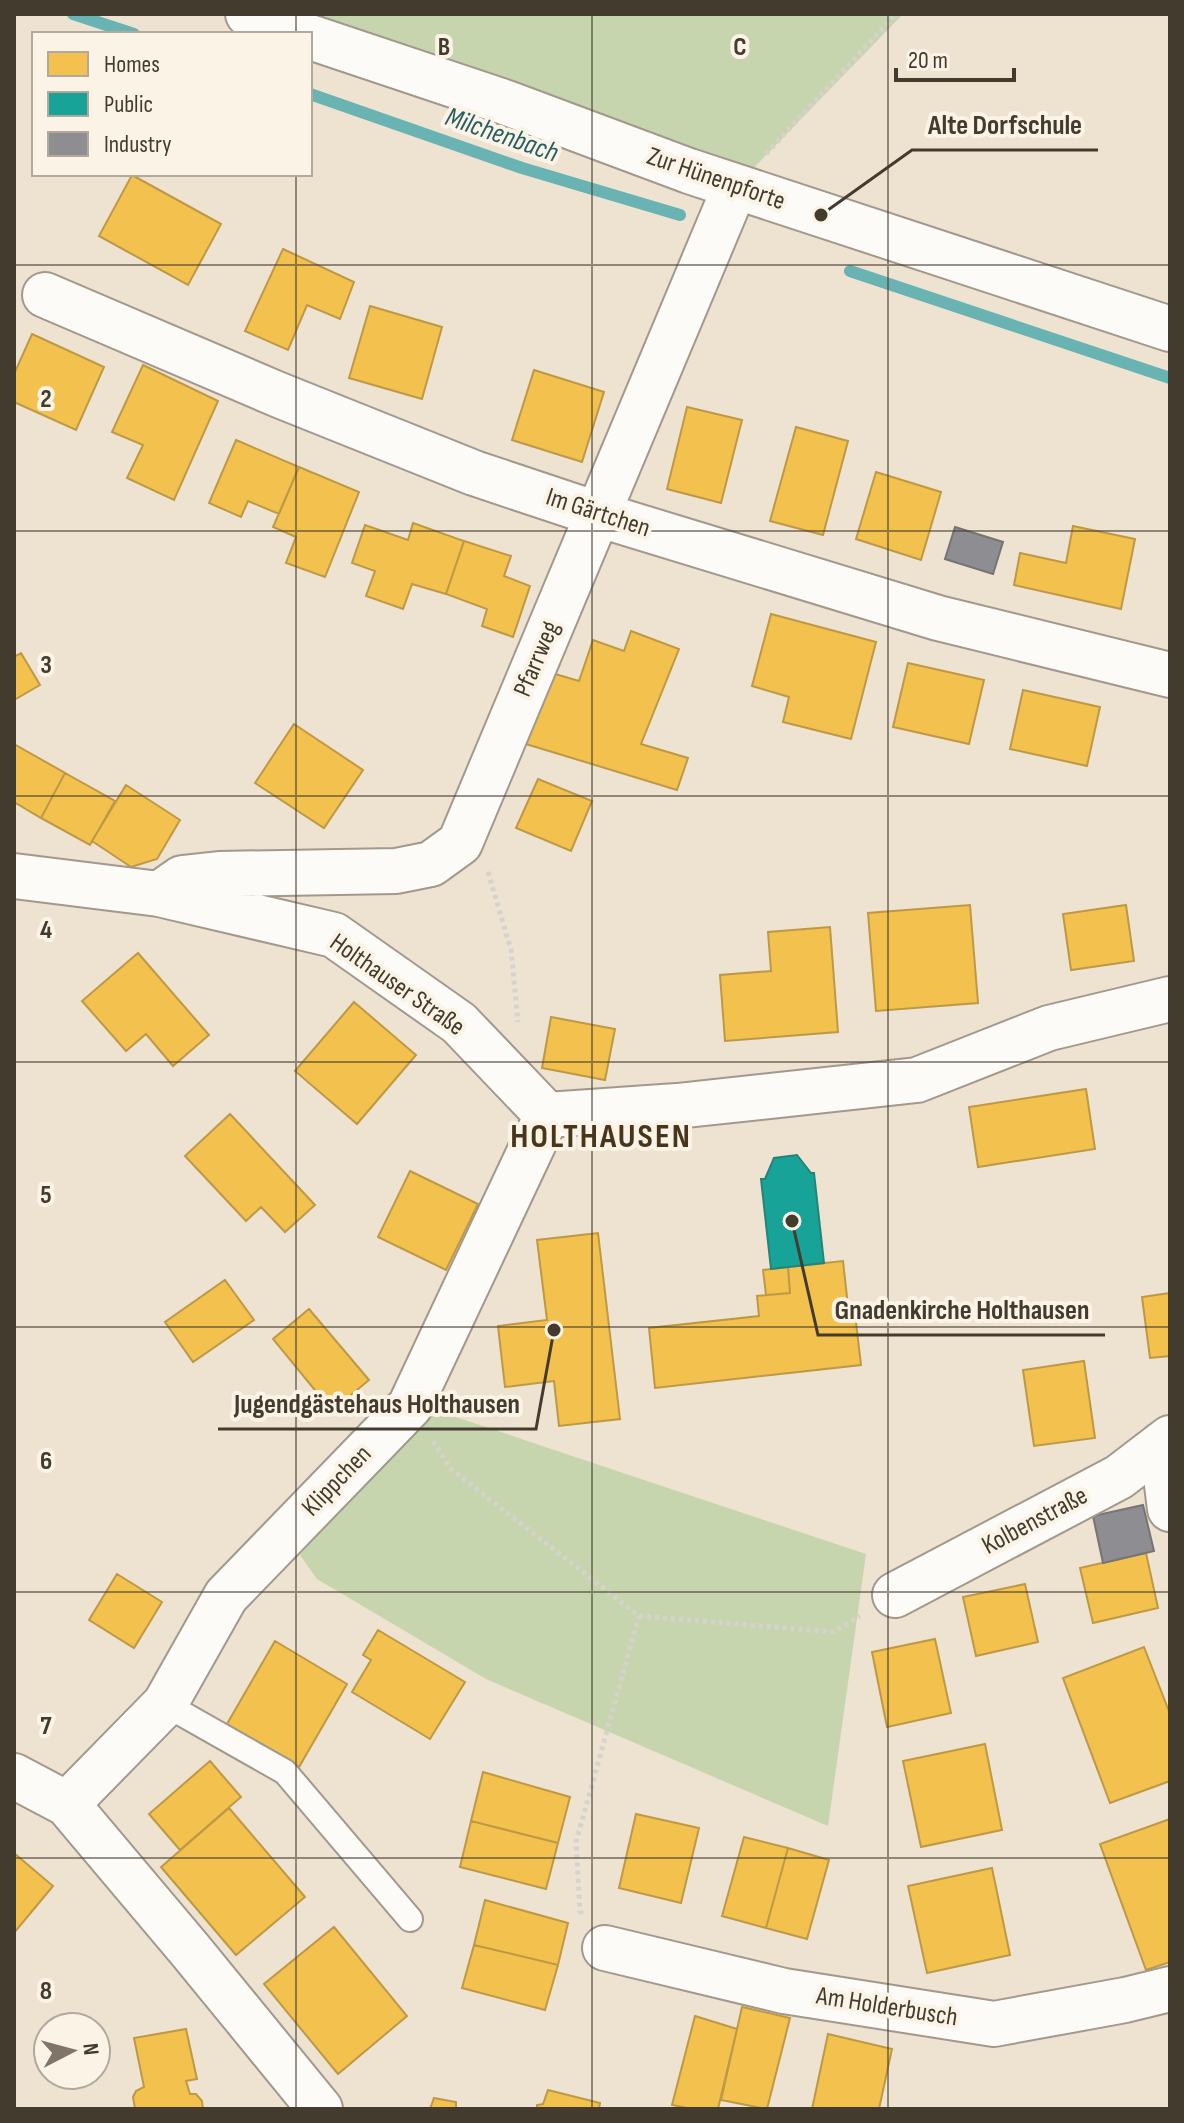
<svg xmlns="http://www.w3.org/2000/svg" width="1184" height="2123" viewBox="0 0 1184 2123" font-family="'Sofia Sans Condensed',sans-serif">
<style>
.green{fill:#c7d5ae}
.homes{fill:#f2c14e;stroke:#be9945;stroke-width:2}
.public{fill:#17a398;stroke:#248478;stroke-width:2}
.industry{fill:#8d8d92;stroke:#777474;stroke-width:2}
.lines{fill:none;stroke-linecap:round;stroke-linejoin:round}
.stream{stroke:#6ab3b3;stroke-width:12}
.lane-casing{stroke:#a2988c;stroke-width:28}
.street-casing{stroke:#a2988c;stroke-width:48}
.primary-casing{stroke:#a2988c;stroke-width:48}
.path{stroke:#d6d3ce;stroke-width:5;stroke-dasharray:4 4;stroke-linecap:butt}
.lane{stroke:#fcfbf8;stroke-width:24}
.street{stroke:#fcfbf8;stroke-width:44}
.primary{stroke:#fcfbf8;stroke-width:44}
.grid{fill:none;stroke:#443b2f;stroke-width:2;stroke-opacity:0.55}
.labels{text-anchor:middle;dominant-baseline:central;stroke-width:8;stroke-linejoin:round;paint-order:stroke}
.street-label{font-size:26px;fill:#443b2f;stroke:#fcf3e7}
.water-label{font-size:28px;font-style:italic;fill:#266064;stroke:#fcf3e7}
.district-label{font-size:34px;font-weight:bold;letter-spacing:2px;fill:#47351c;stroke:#fcf3e7}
.grid-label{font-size:26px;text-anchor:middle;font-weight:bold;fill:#443b2f;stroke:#fcf3e7;stroke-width:8;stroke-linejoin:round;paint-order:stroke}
.leader{fill:none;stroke:#443b2f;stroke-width:3}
.callout-dot{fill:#443b2f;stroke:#fcf3e7;stroke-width:3}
.callout-label{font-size:28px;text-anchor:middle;font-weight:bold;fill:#443b2f;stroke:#fcf3e7;stroke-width:8;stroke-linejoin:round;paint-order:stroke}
</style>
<rect width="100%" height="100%" fill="#eee2d1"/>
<!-- green -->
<path class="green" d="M248 14H903L735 187Z
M414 1403 866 1554 828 1826 486 1679 317 1579 300 1555Z"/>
<!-- homes -->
<path class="homes" d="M132 175 221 224 188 285 99 236Z
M283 249 354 282 340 319 307 305 288 350 245 331Z
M370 306 442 327 422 399 349 378Z
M32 334 104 367 76 430 14 402V374Z
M143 365 218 401 174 500 127 478 143 445 112 432Z
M534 370 604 392 582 462 512 440Z
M687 407 742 420 721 503 667 489Z
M796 427 848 441 823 535 770 521Z
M236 440 299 467 279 514 248 501 241 517 209 503Z
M299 467 359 492 325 577 286 563 296 537 273 527Z
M876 472 941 492 921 560 856 539Z
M413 523 464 541 446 594 412 584 403 609 366 596 375 571 352 563 365 525 408 540Z
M1073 526 1135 539 1121 609 1014 585 1020 553 1066 563Z
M464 541 511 556 504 576 530 586 513 637 482 626 487 609 446 594Z
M771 614 876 642 851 739 783 722 789 697 752 686Z
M631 631 679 649 641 744 688 758 677 790 526 744 552 673 579 681 593 640 624 651Z
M21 653 40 685 14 700V657Z
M908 663 984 680 969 744 893 727Z
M1023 690 1100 707 1087 766 1010 749Z
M294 724 363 770 324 828 255 783Z
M14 744 65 773 41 818 14 802Z
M65 773 115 801 90 845 41 818Z
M538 779 592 801 571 851 516 828Z
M126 785 180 820 157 859 131 867 92 841Z
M970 905 978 1003 876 1011 868 913Z
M1126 905 1134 961 1071 970 1063 914Z
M830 927 838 1032 725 1041 720 975 771 971 768 932Z
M138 953 209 1035 173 1066 146 1034 126 1051 82 1001Z
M354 1002 416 1055 357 1124 295 1071Z
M551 1017 615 1029 605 1080 542 1068Z
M1086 1089 1095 1149 978 1167 969 1107Z
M230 1114 315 1205 285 1232 261 1207 246 1221 185 1156Z
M410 1171 478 1204 446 1270 378 1237Z
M598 1233 620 1419 559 1426 554 1381 505 1387 498 1326 547 1320 537 1240Z
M843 1261 848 1306 854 1305 861 1365 655 1388 649 1328 759 1316 757 1296 790 1293 788 1267Z
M788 1267 790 1293 766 1295 763 1270Z
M225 1280 254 1320 193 1362 165 1322Z
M1170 1293V1356L1150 1358 1142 1297Z
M309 1309 369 1380 332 1411 273 1339Z
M1084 1361 1095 1438 1034 1446 1023 1370Z
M1146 1553 1158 1608 1093 1623 1080 1568Z
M117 1574 162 1602 134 1648 89 1620Z
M1025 1584 1038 1642 976 1656 963 1597Z
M378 1630 465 1682 430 1739 352 1692 371 1660 363 1655Z
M935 1639 951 1713 887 1727 872 1652Z
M275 1641 347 1684 299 1767 227 1724Z
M1144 1647 1170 1714V1781L1110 1803 1063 1678Z
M985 1744 1002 1830 921 1847 903 1761Z
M210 1761 241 1797 180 1850 149 1814Z
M483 1772 570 1797 558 1843 471 1821Z
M229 1808 305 1897 236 1955 161 1867Z
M636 1814 699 1828 681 1903 619 1888Z
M1170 1819V1962L1146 1970 1100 1844Z
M471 1821 558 1843 546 1889 460 1867Z
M744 1837 788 1848 766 1928 722 1916Z
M788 1848 829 1860 807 1939 766 1928Z
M14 1853 53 1886 14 1933Z
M992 1868 1010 1955 927 1973 908 1886Z
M485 1900 568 1923 558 1965 474 1945Z
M334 1927 407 2016 338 2074 264 1984Z
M474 1945 558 1965 545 2010 462 1988Z
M742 2007 790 2018 767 2109 721 2100Z
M695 2016 737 2029 718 2109H692L672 2105Z
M186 2029 197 2079 186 2081 190 2094H196L202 2101 203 2109H135L133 2097 136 2091 144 2087 134 2038Z
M828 2034 892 2049 879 2109H812Z
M548 2090 600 2103 599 2109H537V2105L543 2104Z
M434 2098 456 2102V2109H430Z"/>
<!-- public -->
<path class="public" d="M797 1155 811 1173H814L824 1263 771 1269 761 1179H765L774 1158Z"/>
<!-- industry -->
<path class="industry" d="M955 527 1003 542 993 574 945 559Z
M1143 1505 1154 1551 1103 1563 1093 1516Z"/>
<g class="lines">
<!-- stream -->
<path class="stream" d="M73 14 134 34
M310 94 522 168 680 215
M850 271 1170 378"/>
<!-- lane casing -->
<g class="lane-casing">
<path id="lane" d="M165 1704 285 1772 410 1919"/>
</g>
<!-- street casing -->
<g class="street-casing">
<path id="street" d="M45 295 279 395 474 473 597 514 938 618 1170 675
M14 876 159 894 334 935 459 1023 547 1115 677 1106 917 1080 1049 1028 1170 999
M159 894 182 878 219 874 396 871 431 864 460 843 735 187
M1162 1444 1170 1509
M895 1595 1119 1477 1170 1438
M14 1776 67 1804 190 1950 320 2109
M67 1804 165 1704 226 1596 410 1406 547 1115
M605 1948 784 1991 994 2024 1125 2000 1170 1989"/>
</g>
<!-- primary casing -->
<g class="primary-casing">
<path id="primary" d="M248 14 302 34
M310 37 507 103 689 171 1170 329"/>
</g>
<!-- path -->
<path class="path" d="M766 154 896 14
M488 872 511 950 518 1022
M433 1441 451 1469 639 1616 834 1632 860 1616
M582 1914 580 1911 576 1842 639 1616"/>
<!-- lane -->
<use href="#lane" class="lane"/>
<!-- street -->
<use href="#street" class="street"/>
<!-- primary -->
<use href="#primary" class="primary"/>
</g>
<!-- grid -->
<path class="grid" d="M296 14V34M592 14V2109M888 14V2109M296 174V2109M14 265H1170M14 531H1170M14 796H1170M14 1062H1170M14 1327H1170M14 1592H1170M14 1858H1170"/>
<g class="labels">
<!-- street labels -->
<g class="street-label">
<text transform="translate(716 179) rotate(19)">Zur Hünenpforte</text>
<text transform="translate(598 513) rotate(18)">Im Gärtchen</text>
<text transform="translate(537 659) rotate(-67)">Pfarrweg</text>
<text transform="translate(397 985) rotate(35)">Holthauser Straße</text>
<text transform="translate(337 1481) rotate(-46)">Klippchen</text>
<text transform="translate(1035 1521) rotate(-28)">Kolbenstraße</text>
<text transform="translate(887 2007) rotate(9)">Am Holderbusch</text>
</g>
<!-- water labels -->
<g class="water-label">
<text transform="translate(502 135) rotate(19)">Milchenbach</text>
</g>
<!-- district labels -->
<g class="district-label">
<text x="601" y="1136">HOLTHAUSEN</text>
</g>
</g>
<g class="grid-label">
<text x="444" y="55">B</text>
<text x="740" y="55">C</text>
<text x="46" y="407">2</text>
<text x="46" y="673">3</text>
<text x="46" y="938">4</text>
<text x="46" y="1203">5</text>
<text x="46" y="1469">6</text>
<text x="46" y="1734">7</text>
<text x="46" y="1999">8</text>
</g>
<!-- callouts -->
<path class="leader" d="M821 215L912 150H1098M792 1221L818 1335H1105M554 1330L536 1429H218"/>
<g class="callout-dot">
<circle cx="821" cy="215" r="8"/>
<circle cx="792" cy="1221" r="8"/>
<circle cx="554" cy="1330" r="8"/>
</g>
<g class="callout-label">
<text x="1005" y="134">Alte Dorfschule</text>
<text x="962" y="1319">Gnadenkirche Holthausen</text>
<text x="377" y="1413">Jugendgästehaus Holthausen</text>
</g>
<!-- border -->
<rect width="1184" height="2123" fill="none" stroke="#443b2f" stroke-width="32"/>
<!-- legend -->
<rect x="32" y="32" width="280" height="144" fill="#fcf3e7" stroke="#b2a99d" stroke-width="2"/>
<rect x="48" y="52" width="40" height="24" fill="#f2c14e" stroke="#b2a99d" stroke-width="2"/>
<text x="104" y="72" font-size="24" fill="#443b2f">Homes</text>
<rect x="48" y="92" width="40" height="24" fill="#17a398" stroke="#b2a99d" stroke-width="2"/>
<text x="104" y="112" font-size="24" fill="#443b2f">Public</text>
<rect x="48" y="132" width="40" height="24" fill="#8d8d92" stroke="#b2a99d" stroke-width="2"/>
<text x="104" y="152" font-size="24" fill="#443b2f">Industry</text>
<!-- north arrow -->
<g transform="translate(72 2051) rotate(84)"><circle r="38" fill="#fcf3e7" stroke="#b2a99d" stroke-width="2"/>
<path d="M0-6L14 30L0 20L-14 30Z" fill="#807568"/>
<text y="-12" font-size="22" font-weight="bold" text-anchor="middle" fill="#443b2f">N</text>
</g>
<!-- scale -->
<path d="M896 68v12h118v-12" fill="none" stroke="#443b2f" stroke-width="4"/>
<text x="908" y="68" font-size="24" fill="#443b2f" stroke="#fcf3e7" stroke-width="6" paint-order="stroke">20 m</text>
</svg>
